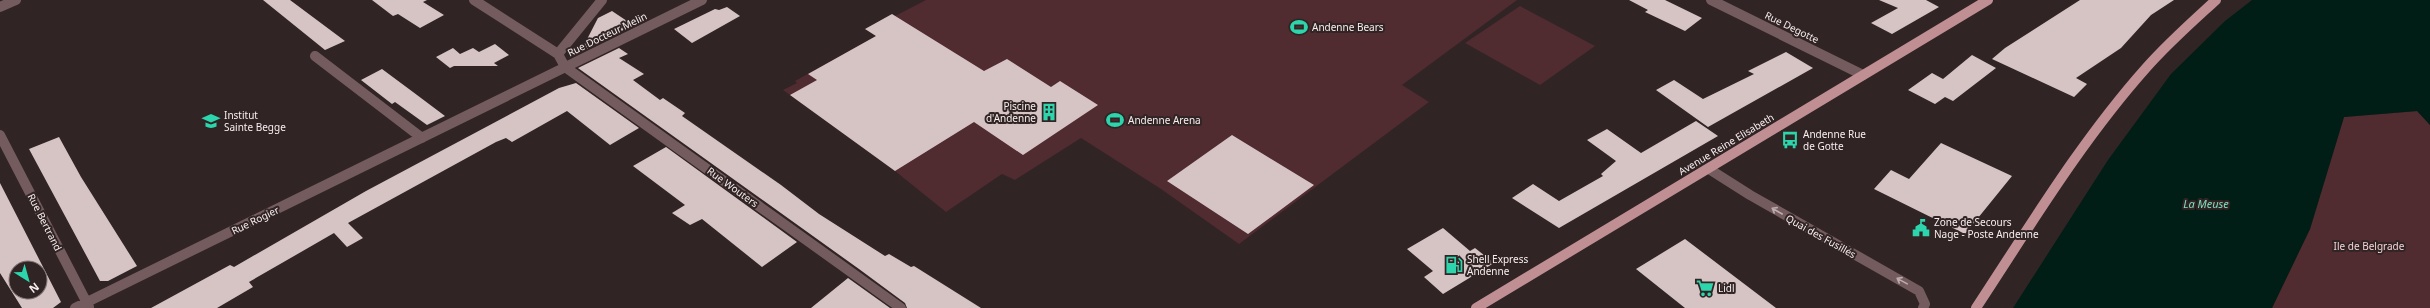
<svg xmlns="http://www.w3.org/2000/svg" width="2430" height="308" viewBox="0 0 2430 308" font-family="'Noto Sans',sans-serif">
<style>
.green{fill:#502b30}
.water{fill:#001e15}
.building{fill:#d6c4c5;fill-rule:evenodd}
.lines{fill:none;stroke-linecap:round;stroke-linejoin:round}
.minor{stroke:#745c5e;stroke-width:10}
.major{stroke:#c08f94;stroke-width:10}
.oneway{stroke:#bdacae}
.labels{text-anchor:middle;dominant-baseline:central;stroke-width:4;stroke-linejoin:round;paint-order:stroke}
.poi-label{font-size:10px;fill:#f8eeef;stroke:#312425;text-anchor:start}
.street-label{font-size:10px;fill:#f8eeef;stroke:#312425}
.park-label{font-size:10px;fill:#f4d1d4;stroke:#312425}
.water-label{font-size:11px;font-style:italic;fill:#80dec0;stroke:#312425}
</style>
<rect width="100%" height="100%" fill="#312425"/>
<!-- green -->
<path class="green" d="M926 0H1517L1402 85 1429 102 1239 244 1161 189 1081 138 1015 180 1002 174 946 212 895 171 783 90 797 83 795 81 876 36 865 29 892 15 895 16Z
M1520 6 1595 46 1540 85 1465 43Z
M2418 111 2430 125V308H2272L2310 229 2344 117Z"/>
<!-- water -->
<path class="water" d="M2252 0H2430V125L2417 111 2344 117 2310 229 2272 308H2013L2108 160 2171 74 2225 21Z"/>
<!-- building -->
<path class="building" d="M263 0H290L345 41 325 50Z
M372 0H427L423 2 444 15 420 28 398 14 393 16Z
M1629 0H1665L1702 18 1685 31 1645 12 1648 10Z
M1879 0H1926L1939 7 1892 34 1871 23 1898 8Z
M2080 0H2174L2151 15 2121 48 2076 78 2087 84 2074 97 1992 59 2005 48Z
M727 7 740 16 692 43 674 29 715 9 719 10Z
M612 11 633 25 587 49 588 47 582 49 598 18Z
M892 14 984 71 1007 59 1051 87 1060 81 1098 105 1023 155 974 122 895 171 790 95 817 80 808 74 876 36 865 29Z
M495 44 509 55 494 63 498 66H454L450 68 436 57 453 48 460 54 473 48 479 52Z
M619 48 628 54 619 58 644 74 633 80 660 100 663 98 685 113 682 116 781 185 819 214 885 256 889 254 911 267 914 266 981 308H907L905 303 859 269 578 68Z
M1786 52 1813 68 1708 127 1656 90 1674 80 1703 99 1754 74 1748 71Z
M1972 55 1996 68 1953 101 1945 97 1935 104 1908 90 1932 73 1943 79Z
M382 69 413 92 445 116 427 125 395 102 392 104 361 80Z
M576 83 639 128 610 145 567 111 512 142 506 138 496 142 348 223 363 238 347 247 334 233 249 282 253 287 217 308H151L230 265 234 267 366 191 559 88Z
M1696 121 1718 136 1559 228 1512 198 1533 184 1559 201 1603 176 1601 174 1616 161 1587 140 1607 129 1641 153Z
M1232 135 1314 185 1248 234 1167 181Z
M59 137 81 177 137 266 108 281H100L29 149Z
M1941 143 2012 176 1965 234 1874 189 1891 170 1909 179Z
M666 147 797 242 762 267 702 219 690 225 672 213 685 205 633 166Z
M0 183 61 302 53 308H22L0 273ZM16 268H40V292H16Z
M1443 228 1470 251 1475 248 1494 263 1443 294 1424 277 1433 271 1407 249Z
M1685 239 1776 308H1685L1636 269Z
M848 278 890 308H811Z"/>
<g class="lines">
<!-- minor -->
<path class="minor" d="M474 0 558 54 565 67 901 308
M1711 0 1863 75
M0 7 16 0
M558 54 602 0
M315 56 422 138
M0 135 89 307
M1709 169 1750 195 1919 291 1925 304 1923 308
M75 308 702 0"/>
<!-- major -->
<path class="major" d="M1476 308 1988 0
M1976 308C2030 226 2081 141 2146 68 2168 43 2192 22 2216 0"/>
</g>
<!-- one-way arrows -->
<defs><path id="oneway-shaft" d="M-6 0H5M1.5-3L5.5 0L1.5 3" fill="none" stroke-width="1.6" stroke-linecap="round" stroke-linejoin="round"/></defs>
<g class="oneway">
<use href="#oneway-shaft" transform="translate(1777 211) rotate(-150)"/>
<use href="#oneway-shaft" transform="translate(1902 281) rotate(-151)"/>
</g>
<!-- icons -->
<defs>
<g id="stadium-bare" transform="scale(1.38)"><path d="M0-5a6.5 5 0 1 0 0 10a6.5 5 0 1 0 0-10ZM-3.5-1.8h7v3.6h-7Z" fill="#2cd5ab" stroke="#312425" stroke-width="2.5" paint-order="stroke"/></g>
<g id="building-bare" transform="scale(1.38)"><path d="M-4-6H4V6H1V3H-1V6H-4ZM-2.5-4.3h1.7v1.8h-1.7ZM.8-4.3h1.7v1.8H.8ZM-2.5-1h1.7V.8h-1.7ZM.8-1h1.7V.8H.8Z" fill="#2cd5ab" stroke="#312425" stroke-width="2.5" paint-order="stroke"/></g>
<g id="school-bare" transform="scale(1.38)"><path d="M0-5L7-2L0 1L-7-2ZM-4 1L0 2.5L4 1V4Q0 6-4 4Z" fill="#2cd5ab" stroke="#312425" stroke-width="2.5" paint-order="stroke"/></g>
<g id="bus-bare" transform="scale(1.38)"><path d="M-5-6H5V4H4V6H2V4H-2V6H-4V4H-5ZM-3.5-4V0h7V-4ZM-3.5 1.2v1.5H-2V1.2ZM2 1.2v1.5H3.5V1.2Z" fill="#2cd5ab" stroke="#312425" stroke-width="2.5" paint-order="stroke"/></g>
<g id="civic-bare" transform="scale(1.38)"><path d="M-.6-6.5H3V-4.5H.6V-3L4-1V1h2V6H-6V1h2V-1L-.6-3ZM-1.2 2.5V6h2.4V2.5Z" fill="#2cd5ab" stroke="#312425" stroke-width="2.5" paint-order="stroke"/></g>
<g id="fuel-bare" transform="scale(1.38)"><path d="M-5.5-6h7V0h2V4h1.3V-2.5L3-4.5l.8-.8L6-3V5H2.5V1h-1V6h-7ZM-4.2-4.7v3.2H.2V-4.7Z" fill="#2cd5ab" stroke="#312425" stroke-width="2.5" paint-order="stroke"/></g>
<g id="supermarket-bare" transform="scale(1.38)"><path d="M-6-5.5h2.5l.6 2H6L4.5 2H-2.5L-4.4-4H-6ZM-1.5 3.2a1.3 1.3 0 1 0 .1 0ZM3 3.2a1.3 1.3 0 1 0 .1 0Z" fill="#2cd5ab" stroke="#312425" stroke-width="2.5" paint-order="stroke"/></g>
</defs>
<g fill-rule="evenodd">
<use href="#stadium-bare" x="1299" y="27"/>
<use href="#building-bare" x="1049" y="112"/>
<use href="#stadium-bare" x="1115" y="120"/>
<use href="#school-bare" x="211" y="121"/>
<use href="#bus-bare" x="1790" y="140"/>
<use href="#civic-bare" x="1921" y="228"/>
<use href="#fuel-bare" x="1454" y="265"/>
<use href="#supermarket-bare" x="1705" y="288"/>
</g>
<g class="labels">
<!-- poi labels -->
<g class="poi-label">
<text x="1312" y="27">Andenne Bears</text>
<text x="1036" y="106" text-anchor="end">Piscine<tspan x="1036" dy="12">d'Andenne</tspan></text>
<text x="224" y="115">Institut<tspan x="224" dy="12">Sainte Begge</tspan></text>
<text x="1128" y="120">Andenne Arena</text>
<text x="1803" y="134">Andenne Rue<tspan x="1803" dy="12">de Gotte</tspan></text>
<text x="1934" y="222">Zone de Secours<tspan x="1934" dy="12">Nage - Poste Andenne</tspan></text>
<text x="1467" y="259">Shell Express<tspan x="1467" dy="12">Andenne</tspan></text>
<text x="1718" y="288">Lidl</text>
</g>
<!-- street labels -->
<g class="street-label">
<text transform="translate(1792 27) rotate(26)">Rue Degotte</text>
<text transform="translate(607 34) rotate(-26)">Rue Docteur Melin</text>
<text transform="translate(1726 144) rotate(-31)">Avenue Reine Elisabeth</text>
<text transform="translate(733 187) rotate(36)">Rue Wouters</text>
<text transform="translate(255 220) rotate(-26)">Rue Rogier</text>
<text transform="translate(45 222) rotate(63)">Rue Bertrand</text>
<text transform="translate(1821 236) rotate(29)">Quai des Fusillés</text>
</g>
<!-- park labels -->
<g class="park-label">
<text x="2369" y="246">Ile de Belgrade</text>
</g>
<!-- water labels -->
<g class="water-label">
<text x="2206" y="203">La Meuse</text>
</g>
</g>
<!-- north arrow -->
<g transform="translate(28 280) rotate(143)"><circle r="19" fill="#312425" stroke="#817576"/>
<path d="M0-3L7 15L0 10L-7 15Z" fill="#2cd5ab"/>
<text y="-6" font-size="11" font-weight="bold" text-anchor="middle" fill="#f8eeef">N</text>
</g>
</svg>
